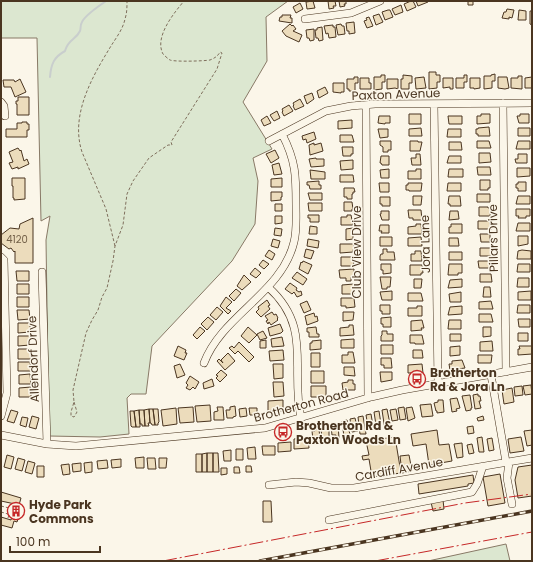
<svg xmlns="http://www.w3.org/2000/svg" width="533" height="562" viewBox="0 0 533 562" font-family="Poppins,sans-serif">
<style>
.green{fill:#dce7d0;stroke:#887966}
.lines{fill:none;stroke-linecap:round;stroke-linejoin:round}
.stream{stroke:#c9cecd;stroke-width:2}
.building{fill:#ecdcbc;stroke:#4a3520}
.minor-casing{stroke:#4a3520;stroke-width:8}
.path{stroke:#7f6f5c;stroke-width:1;stroke-dasharray:3 2;stroke-linecap:butt}
.minor{stroke:#fbf6e9;stroke-width:7}
.rail-casing{stroke:#4a3520;stroke-width:3.5}
.rail{stroke:#fbf6e9;stroke-width:2;stroke-dasharray:6;stroke-linecap:butt}
.power{stroke:#c62828;stroke-width:1;stroke-dasharray:14 3 2 3;stroke-linecap:butt}
.labels{text-anchor:middle;dominant-baseline:central;stroke-width:3;stroke-linejoin:round;paint-order:stroke}
.number-label{font-size:10px;fill:#725f47}
.street-label{font-size:12px;fill:#4a3520;stroke:#fbf6e9}
.poi-label{font-size:12px;font-weight:bold;fill:#4a3520;stroke:#fbf6e9;text-anchor:start}
</style>
<rect width="100%" height="100%" fill="#fbf6e9"/>
<!-- green -->
<path class="green" d="M1 1H288L266 17 267 61 243 102 272 149 253 158 258 181 255 224 232 261 152 346 146 394H131L127 398 129 434 100 437 49 436 46 240 50 216 41 221 37 38H1Z
M506 544 510 561H428Z"/>
<g class="lines">
<!-- stream -->
<path class="stream" d="M50 77C51 64 54 57 65 51 68 39 76 40 80 31 81 29 80 25 82 22 85 15 99 6 106 1"/>
</g>
<!-- building -->
<path class="building" d="M313 1 315 8 307 9 306 2Z
M328 1H335L336 6H333L334 8 329 9Z
M339 1H346V4H344L345 6 340 7Z
M411 1H413L416 7 407 11 404 4Z
M416 1H427L428 2 418 6Z
M468 1H473V5H468Z
M300 3 303 9 296 13 293 7Z
M401 5 403 12 395 15 392 9Z
M507 9 514 10 512 18 509 17V19L502 18 504 12H506Z
M388 10H390L393 17 385 20 382 12Z
M519 10 526 11V20H518Z
M530 11H532V25L530 24Z
M379 14 383 22 376 25 373 16Z
M282 15H291L290 18H292V23L279 21 280 17H282Z
M369 17 373 26 367 28 364 21 367 20 366 18Z
M354 22 355 33 349 34V31H347L346 23Z
M290 24 292 26 293 25 296 29 293 31 302 35 299 42 286 36 282 31Z
M341 24 342 26H344L345 34 338 35 336 25Z
M333 25V27H335L336 37 329 38 328 33 326 34 324 26Z
M322 27 323 40 319 41 318 38H316L315 30H317V28Z
M314 29V40L310 41 309 38H307L306 30Z
M429 72H436V75H440V82H437V88L429 89Z
M495 74V81H492V88L484 89V76H491V75Z
M381 75H385V82H382V89L374 90V77H381Z
M403 75 412 76V83H409V89H401V79H403Z
M464 75H467V82H464V88H456V78H464Z
M518 76H522V89L511 88V78H518Z
M354 77H358V83H355V91H349V89H347V79H354Z
M424 77 426 88 416 89 415 78Z
M498 77H507L509 88 505 89 498 88Z
M532 77V88H525V78Z
M360 78H369V83H371V89H360Z
M443 78H453V89H450V87L443 88Z
M470 78H480V88L474 89V88H470Z
M20 79 26 92 15 97 11 87H4L3 80H14L15 82Z
M387 79H398V89L395 88 387 89Z
M333 83H344V92H341V93L333 92Z
M325 87 328 93 319 98 317 91Z
M312 93 314 99 307 104 304 96Z
M18 97H29V115H17V104H16V101H18Z
M300 99 304 106 295 110 293 106 294 105 293 103Z
M289 105 293 111 284 116 282 112 283 111 282 109Z
M277 111 280 118 274 121 270 115Z
M409 114H421V124H409Z
M481 114H490V123L477 124V116H481Z
M520 114H529V123H519L517 116H520Z
M267 116 271 123 264 126 261 120Z
M379 116H390V123H385V124L378 123Z
M448 116H462V124H449Z
M352 120V128L338 129V121Z
M22 122H27V124H29V130H27V137H6V129H17V123H22Z
M489 127 490 136H478V134H476V129H478V128Z
M421 128 422 136H409V129Z
M518 128H530V136H518Z
M378 129H388V137L380 138Z
M448 129H461V137H447Z
M314 132 316 139 307 143 306 139 303 140 302 136Z
M340 135H352L354 142H340Z
M380 141H391V150H388V152H383V147L380 145Z
M410 141H418V142H422L420 151H410Z
M477 141H489L491 148H477Z
M518 141H530V149H516Z
M449 142H461L462 150H449Z
M314 143V145L321 143 323 151 310 155 309 145Z
M342 147H353V154H351V156H343Z
M18 148 20 151 21 150 24 161 27 159 29 164 18 169V167L12 169 9 163 13 162 9 152Z
M275 150 279 158 271 163 266 154Z
M479 153H490L491 162 479 163Z
M416 154H420L421 165H412L411 158H416Z
M518 154H527V163H516L515 159H518Z
M381 156H389V165H382L381 163H380Z
M449 156H461V163H447Z
M316 158V159H324V166L311 167 309 159Z
M353 160V169L341 170 340 161Z
M279 163 282 174 274 175 272 165Z
M477 167H490L491 175H478Z
M517 168H530V176L517 177Z
M389 169V178H381L380 170Z
M416 169H421V179H408V171H416Z
M449 169H463V177H448Z
M310 170 325 172V179H311Z
M340 175H353L354 182H340Z
M12 178H25V199L14 200V198H13V186H12Z
M282 178V187H271V179Z
M480 180H490V188H488V190H480Z
M319 181V185H321V189H310L309 185H307V182Z
M518 182H526V191H518V188H516V184H518Z
M379 183H389V192H380Z
M408 183H422L421 191H409V190H406V185H408Z
M448 183H461V191H447Z
M344 188H354L355 192H353V194H352V199H347V197H344Z
M271 192H282V197H281V200L271 201Z
M308 193H322V200H310Z
M477 194H490V202H477Z
M413 196H422L421 205H413Z
M449 196H460L461 206H450V204H448Z
M518 196H530V204H516Z
M380 197H390V206H382V204H380Z
M344 202H352L353 209H352V211H344Z
M308 203H322V211H309Z
M275 204H282V211H275Z
M479 207H488V208H491L490 216H479Z
M516 209H530V216H526V218H518L519 216H516Z
M408 210H421L422 220H413V218H409Z
M381 211H389V220H382L380 214H381Z
M450 211H458L459 219 449 220Z
M308 215H319V222H310V218H308Z
M347 215H351L353 225H341V217H347Z
M275 216H282V223L275 224Z
M33 218V263H15V251L14 252 11 248 9 249 1 243V235L10 228 19 229 20 224Z
M478 221H490V225H492V229H478Z
M518 223H530V231H516Z
M416 224H421L422 234H408V227L416 226Z
M451 224H462V233H449V227H451Z
M380 225H389V233H381L382 231H379Z
M310 226 317 227V234H309Z
M275 228 282 229 281 236 274 235Z
M353 228V239L346 240V229Z
M480 234H490V242H481Z
M518 236H528V244L518 246Z
M380 237H392V246H380Z
M421 237 422 246H408V238Z
M449 238H458L459 246H449Z
M273 239 280 241 278 248 271 246Z
M308 239 319 241 318 248 307 246Z
M340 244H354L353 252 340 253Z
M480 248H491L492 256H480Z
M306 249 314 251 311 259 304 257Z
M383 249H387V252H394L395 260H380V256L381 254H383Z
M269 250 275 254 272 260 265 256Z
M522 250 531 251V259H517L518 251Z
M415 251H421L422 261H411V254H415Z
M449 252H462V260H449Z
M341 257H353L354 266H341Z
M263 260 269 264 264 269 259 265Z
M303 261 312 265 308 274 299 269 301 262 302 263Z
M478 261H490V264H492V268H479Z
M381 264H391V273L383 274V270H381Z
M449 264H462V273H458V275H448Z
M518 264H530V272H517Z
M410 265H422L423 273H421V275H410Z
M255 268 261 273 256 278 250 274Z
M354 269V274L351 277V281H346V278H340L339 270Z
M16 271H29V281H17Z
M297 272 307 279 303 285 292 278Z
M480 274H491L492 282H480Z
M244 275 251 282 242 290 237 286Z
M380 277H391L390 287H387V289H382Z
M518 278H529V287H517Z
M414 279H422L421 288H414Z
M462 279V287L448 288 450 280Z
M290 283 297 288 296 290 299 292 301 291 302 295 297 297 294 292 292 294 285 289Z
M17 284H29V294H17Z
M354 284V294H342V285Z
M484 287H490L491 297H483Z
M236 289 241 293 234 301 229 296Z
M392 291V300H382L380 292Z
M531 291V300H518V292Z
M461 292V302H450L449 294Z
M408 293H421L423 301H408Z
M17 297H29V307H17Z
M226 297 232 302 226 308 231 311 228 314 220 306Z
M341 298H354L355 307 346 308V306H341Z
M267 300 270 305 268 306 270 309 261 317 256 312 259 309 258 307Z
M307 301 311 310 304 313 300 304Z
M491 301 493 309H479V302Z
M380 305H390V314H382V311H380Z
M518 305H530V313H517Z
M417 306H422V316H408V308H417Z
M462 306V314L448 315 450 307Z
M217 307 223 312 216 320 210 315Z
M17 310H29L30 319 18 320Z
M272 312 274 315 276 314 278 318 277 319 278 320 271 325 269 322 268 324 266 321 268 320 265 316Z
M343 312H354L353 320 343 321Z
M314 313 315 317 317 316 318 321 307 325 305 316Z
M479 314H491L493 322H479Z
M208 317 214 322 207 330 201 324Z
M391 317V327H383V324H381V318Z
M518 319H530V327H519Z
M422 320 424 328H421L422 330 411 331V321Z
M449 320H461V329H448Z
M18 323H30V332L18 333Z
M280 324 283 331 281 333 270 336 268 328Z
M349 325H353L354 335 340 336V328L349 327Z
M200 327 205 331 197 339 193 335Z
M248 327 257 335 249 343 241 336Z
M316 327 317 334H319V337H309V332H307V328Z
M483 327H491V336L483 337Z
M263 331 267 338 260 340 257 334Z
M382 331H387V334H393V341H381V336L382 335Z
M518 333H528V341H518Z
M450 334H461V341H450Z
M410 335H422L424 344H415V343H410Z
M18 336H30V345L18 346Z
M282 337 284 346 272 347 271 339Z
M354 339V348H341V340Z
M266 340V348H260V341Z
M321 340V349L310 350V343H312V341Z
M492 341 493 351H480V342Z
M239 342 254 357 249 362 238 351 235 354 229 348 232 346 234 348Z
M381 345H393V354H381Z
M178 346 186 350 185 353H187L184 360 174 356Z
M460 346V355L450 356V347Z
M519 346H532V354L518 355V349H520Z
M18 349H30L31 359H18Z
M283 350 284 360 270 361 269 351Z
M413 350H422L423 358H413Z
M348 352H353L355 363H342V355H348Z
M228 353 235 361 225 370 217 361 219 359 223 363 221 360Z
M311 353H320V367H311Z
M478 355H492L491 363H478Z
M381 358H391L392 368H384V365H381Z
M462 360 465 368 450 370 449 364H452V361Z
M18 362H30L31 371H18Z
M180 364 185 375 177 378 174 366Z
M273 364H283V378L274 379Z
M422 364 423 373H408V365Z
M344 367H354L355 376 344 375Z
M221 370 227 375 220 382 216 378 218 376 216 375Z
M311 371H324V383H311Z
M380 372H392V380L381 382Z
M30 374 31 384H19V375Z
M190 376 199 382 195 389 193 387 190 390 186 388 188 385 186 383Z
M212 379 214 386 204 389 203 383Z
M348 380H353V384H355V390H343L342 383 348 382Z
M273 382H283L284 396 274 397Z
M531 385 532 394 525 395 523 386Z
M311 386H326V397H311Z
M522 386 523 395 515 396 514 387Z
M31 387V397H19V388Z
M512 388 514 402 504 404 502 390Z
M478 394V396H480L481 401H479L481 408 475 409 473 395Z
M470 395 472 408H471V410L466 411 462 396Z
M457 398 460 408 456 409 457 411 452 412 450 399Z
M283 400V411H268V401Z
M438 400H443L444 412 437 413V411H436L434 403 438 402Z
M431 404 433 416 422 417 420 405Z
M210 405 211 421 197 422 195 406Z
M235 406 236 416 233 417V418H227L226 410H230V407Z
M193 407 194 422 180 423 178 408Z
M217 407H223L224 420H214V412L218 411Z
M404 407 406 419 400 420 398 408Z
M412 407 415 418 408 421 406 408Z
M176 408 177 424 163 426 161 410Z
M246 408 247 416 240 417 239 409Z
M249 408H257V415H250Z
M149 409H153L155 425H152L151 423H150Z
M149 409 150 423H148L149 426H145L144 410Z
M153 409H158L159 422 158 423V425H155Z
M387 409 391 429 385 430 382 410Z
M396 409 398 420 392 421 390 410Z
M11 410 18 412 14 423 7 421Z
M139 410H144L145 426H142V424H140Z
M139 410 140 424V427H136L134 411Z
M130 411H134L136 427H132L131 426Z
M379 411 381 424 376 425 374 412Z
M371 414 373 426 368 427 366 415Z
M32 416 39 418 36 429 29 427Z
M363 416 366 434H360L358 417Z
M483 416 484 420 478 421 477 418Z
M22 417 28 418 26 427 20 425Z
M355 418 358 431 352 432 350 419Z
M347 420 350 435 344 437 342 421Z
M334 424H338L339 438H336V435H332L331 426H334Z
M473 426 474 433 468 434 467 427Z
M324 427H329V438H322L321 429H324Z
M315 429H319L320 439 313 440 312 431H315Z
M437 430 439 445 449 444 452 461 429 465 426 444 413 446 411 434Z
M532 430V445L527 446 524 431Z
M395 437 401 473 372 477 369 459 363 460 362 456 369 455 366 441Z
M482 437 484 452H479L477 438Z
M521 437 524 451 510 453 508 439Z
M300 438H308L309 448 294 449V439Z
M492 438 494 450 489 451 487 439Z
M291 442V451L278 452V443Z
M462 443 463 457 457 458 454 444Z
M472 444 474 453 469 454 467 445Z
M262 446H275V455H263Z
M255 447 256 459H248L247 448Z
M236 449H243V460H236Z
M231 450V461H224L223 451Z
M207 453H213V472H207Z
M207 453V472H202V454Z
M213 453H218L219 472H213Z
M196 454H202V472H196Z
M7 455 14 457 11 469 4 467Z
M409 455 412 471 402 473 400 456Z
M144 457V468H136L135 458Z
M18 458 25 460 22 471 15 469Z
M147 458H155L156 469H148Z
M159 458H167L166 468H159Z
M121 459V467L112 468 111 460Z
M107 460 108 468 98 469 97 461Z
M28 461 35 463 32 474 25 472Z
M92 462V472L85 473 84 463Z
M81 463V471L73 472 72 464Z
M69 464 70 474 63 475 61 465Z
M532 465V496L518 498 515 480 518 467Z
M37 466H44V477H37Z
M246 466H251L252 472H246Z
M234 467H239L240 473H234Z
M221 468H227V474L221 475Z
M500 474 505 503 488 506 483 477Z
M473 475 474 483 468 484V486L419 494 418 484Z
M1 492 21 498 19 505 22 506 17 522 14 521 12 528 1 525V517L11 520 15 504 1 501Z
M443 500 444 509 433 511 431 502Z
M263 501H271L272 522H263Z"/>
<g class="lines">
<!-- minor casing -->
<g class="minor-casing">
<path id="minor" d="M305 19 351 13 380 1
M1 102 4 106 5 116
M503 103 506 372
M434 104 438 383
M366 106 368 398
M269 141 326 111 351 106 375 104 532 103
M1 257 4 260 7 393 1 416
M42 272 47 444
M268 287C313 327 290 368 301 418
M204 363C222 315 282 293 294 242 297 230 296 217 296 205 296 176 296 161 282 134
M491 375 506 462
M1 435 47 444 76 446 265 428 371 397 402 390 532 367
M509 462 507 478 512 504
M269 485 296 482 309 483 331 488H354L532 458
M329 520 472 492 477 484 483 466"/>
</g>
<!-- path -->
<path class="path" d="M115 246 106 209 82 152C70 115 92 77 111 46 116 38 123 29 125 19 127 13 127 7 127 1
M74 402 77 412 74 417 71 416V412L74 402 73 390 86 333 92 320 98 310 102 297 107 288 113 261 115 246 123 225 127 194 133 181 149 158 168 145H172L171 142 217 69 222 53 220 52C218 56 215 58 210 60 205 61 175 62 170 60 168 59 164 55 163 54 154 37 174 13 184 1
M1 506 9 508
M1 512 8 514
M8 518 12 504"/>
<!-- minor -->
<use href="#minor" class="minor"/>
<!-- rail casing -->
<g class="rail-casing">
<path id="rail" d="M260 561 532 511"/>
</g>
<!-- rail -->
<use href="#rail" class="rail"/>
<!-- power -->
<path class="power" d="M163 561 465 503 532 494
M375 561 532 532"/>
</g>
<!-- icons -->
<defs>
<g id="bus-ring" transform="scale(0.9)"><circle r="9.5" fill="#fbf6e9" stroke="#c62828" stroke-width="1.5"/><path d="M-5-6H5V4H4V6H2V4H-2V6H-4V4H-5ZM-3.5-4V0h7V-4ZM-3.5 1.2v1.5H-2V1.2ZM2 1.2v1.5H3.5V1.2Z" fill="#c62828"/></g>
<g id="building-ring" transform="scale(0.9)"><circle r="9.5" fill="#fbf6e9" stroke="#c62828" stroke-width="1.5"/><path d="M-4-6H4V6H1V3H-1V6H-4ZM-2.5-4.3h1.7v1.8h-1.7ZM.8-4.3h1.7v1.8H.8ZM-2.5-1h1.7V.8h-1.7ZM.8-1h1.7V.8H.8Z" fill="#c62828"/></g>
</defs>
<g fill-rule="evenodd">
<use href="#bus-ring" x="417" y="379"/>
<use href="#bus-ring" x="283" y="432"/>
<use href="#building-ring" x="16" y="511"/>
</g>
<g class="labels">
<!-- number labels -->
<g class="number-label">
<text x="17" y="239">4120</text>
</g>
<!-- street labels -->
<g class="street-label">
<text transform="translate(396 94) rotate(-2)">Paxton Avenue</text>
<text transform="translate(493 238) rotate(-91)">Pillars Drive</text>
<text transform="translate(425 244) rotate(-91)">Jora Lane</text>
<text transform="translate(356 252) rotate(-90)">Club View Drive</text>
<text transform="translate(33 359) rotate(-92)">Allendorf Drive</text>
<text transform="translate(301 405) rotate(-15)">Brotherton Road</text>
<text transform="translate(399 469) rotate(-10)">Cardiff Avenue</text>
</g>
<!-- poi labels -->
<g class="poi-label">
<text x="430" y="372">Brotherton<tspan x="430" dy="14">Rd &amp; Jora Ln</tspan></text>
<text x="296" y="425">Brotherton Rd &amp;<tspan x="296" dy="14">Paxton Woods Ln</tspan></text>
<text x="29" y="504">Hyde Park<tspan x="29" dy="14">Commons</tspan></text>
</g>
</g>
<!-- border -->
<rect width="533" height="562" fill="none" stroke="#4a3520" stroke-width="4"/>
<!-- scale -->
<path d="M10 546v6h90v-6" fill="none" stroke="#4a3520" stroke-width="2"/>
<text x="16" y="546" font-size="12" fill="#4a3520" stroke="#fbf6e9" stroke-width="3" paint-order="stroke">100 m</text>
</svg>
